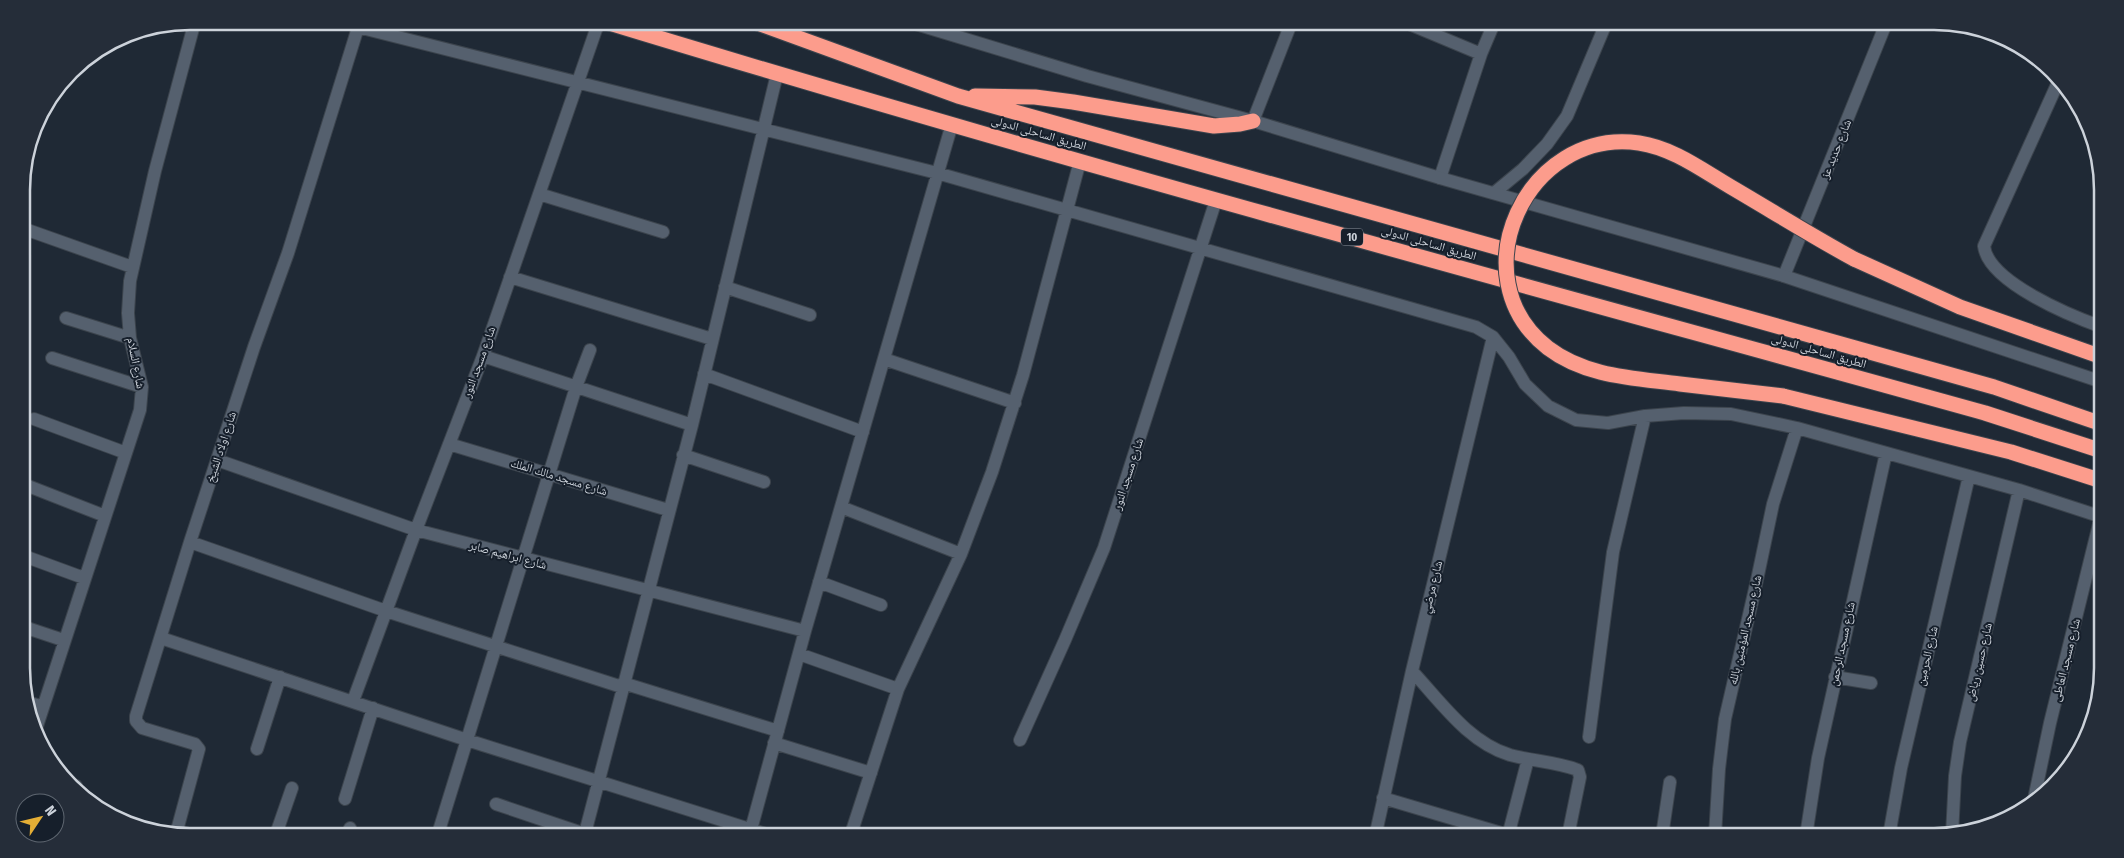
<svg xmlns="http://www.w3.org/2000/svg" width="2124" height="858" viewBox="0 0 2124 858" font-family="'Fira Sans Condensed','Noto Naskh Arabic',sans-serif">
<style>
.lines{fill:none;stroke-linecap:round;stroke-linejoin:round}
.street-casing{stroke:#3c444d;stroke-width:14}
.secondary-casing{stroke:#3c444d;stroke-width:14}
.highway-casing{stroke:#3c444d;stroke-width:17}
.street{stroke:#55606e;stroke-width:12}
.secondary{stroke:#55606e;stroke-width:12}
.highway{stroke:#fc9c8c;stroke-width:15}
.highway-bridge-casing{stroke:#3c444d;stroke-width:17;stroke-linecap:butt}
.highway-bridge{stroke:#fc9c8c;stroke-width:15}
.labels{text-anchor:middle;dominant-baseline:central;stroke-width:4;stroke-linejoin:round;paint-order:stroke}
.shield{fill:#161f2b;stroke:#959ca6;stroke-width:1}
.shield-label{font-size:11px;font-weight:bold;fill:#ccd2da}
.street-label{font-size:12px;fill:#ccd2da;stroke:#161f2b}
.rim{fill:none;stroke:#ccd2da;stroke-width:2.5}
</style>
<rect width="100%" height="100%" fill="#1f2935"/>
<g class="lines">
<!-- street casing -->
<g class="street-casing">
<path id="street" d="M1402 21 1481 54
M358 27 937 173 1476 327 1493 337 1509 357 1525 384 1548 406 1576 420 1608 423 1645 416 1684 413 1731 414 1797 428 2019 490 2102 517
M2060 78 1984 246C1988 282 2071 316 2102 327
M1253 121 1292 21
M1440 178 1481 54 1495 21
M1494 193 1523 169 1547 144 1567 116 1607 21
M539 194 663 232
M22 228 132 267
M1784 276 1887 21
M510 277 712 339
M725 287 810 315
M66 318 130 338
M483 356 692 425
M52 358 142 387
M884 359 1015 403
M704 374 863 432
M34 419 126 453
M449 444 668 510
M683 455 764 482
M217 460 416 530 805 631
M23 484 105 516
M841 507 961 554
M190 542 386 611 622 687
M24 556 84 578
M819 582 881 605
M24 627 63 640
M161 638 467 740 775 837
M799 654 898 689
M1412 671C1441 702 1468 742 1510 755 1532 761 1557 762 1578 770L1580 777 1568 836
M1835 677 1871 683
M623 683 778 731
M24 701 43 707
M353 701 416 530 483 356 599 21
M37 726 140 410 142 387 130 338 128 313 130 281 155 171 195 21
M1589 737 1613 552 1645 416
M1020 740 1065 640 1104 548 1216 200
M774 743 871 773
M257 749 280 677
M70 784 76 786
M1383 798 1508 835
M345 799 373 708
M496 804 585 834
M2033 804 2050 723 2101 516
M176 834 199 749 195 744 142 728 136 721V716L190 542 254 347 288 253 360 21
M1952 835 1955 776 1960 742 2019 490
M1508 836 1528 759
M1662 836 1670 782
M1715 836 1719 769 1725 719 1757 580 1773 504 1797 428
M1806 836 1818 758 1886 453
M1889 836 1901 768 1969 476
M275 837 292 788
M347 837 350 828
M437 837 576 387 590 350
M584 837 692 425 777 74
M749 837 805 631 952 124
M850 837 898 689 961 554 992 472 1023 375 1080 161
M1375 837 1412 671 1493 337"/>
</g>
<!-- secondary casing -->
<g class="secondary-casing">
<path id="secondary" d="M906 21 1087 76 1253 121 1440 178 1784 276 2102 382"/>
</g>
<!-- highway casing -->
<g class="highway-casing">
<path id="highway" d="M603 21C1061 161 1524 285 1985 413L2102 451
M752 21 958 96 1994 387 2102 424
M975 96 1035 97 1073 102 1214 126 1240 124 1253 121
M1854 259 1960 307 2102 357
M1783 396 2011 452 2102 481"/>
</g>
<!-- street -->
<use href="#street" class="street"/>
<!-- secondary -->
<use href="#secondary" class="secondary"/>
<!-- highway -->
<use href="#highway" class="highway"/>
<!-- highway-bridge casing -->
<g class="highway-bridge-casing">
<path id="highway-bridge" d="M1783 396C1749 392 1714 388 1680 384 1635 378 1586 377 1548 348 1457 277 1527 127 1639 143 1673 148 1702 170 1731 187 1772 211 1812 236 1854 259"/>
</g>
<!-- highway-bridge -->
<use href="#highway-bridge" class="highway-bridge"/>
</g>
<g class="labels">
<!-- shield labels -->
<rect class="shield" x="1341" y="228.5" width="22" height="17" rx="4"/>
<g class="shield-label">
<text x="1352" y="237">10</text>
</g>
<!-- street labels -->
<g class="street-label">
<text transform="translate(1039 133) rotate(16)">الطريق الساحلى الدولى</text>
<text transform="translate(1836 149) rotate(-68)">شارع حديد عز</text>
<text transform="translate(1429 243) rotate(16)">الطريق الساحلى الدولى</text>
<text transform="translate(1819 351) rotate(16)">الطريق الساحلى الدولى</text>
<text transform="translate(479 362) rotate(-70)">شارع مسجد النور</text>
<text transform="translate(136 363) rotate(79)">شارع السلام</text>
<text transform="translate(221 447) rotate(-72)">شارع اولاد الشيخ</text>
<text transform="translate(1128 474) rotate(-72)">شارع مسجد النور</text>
<text transform="translate(559 477) rotate(17)">شارع مسجد مالك الملك</text>
<text transform="translate(508 555) rotate(15)">شارع ابراهيم صابر</text>
<text transform="translate(1432 587) rotate(-76)">شارع مرضي</text>
<text transform="translate(1745 630) rotate(-77)">شارع مسجد المؤمنين بالله</text>
<text transform="translate(1842 644) rotate(-78)">شارع مسجد الرحمن</text>
<text transform="translate(1927 656) rotate(-77)">شارع الحرمين</text>
<text transform="translate(2066 660) rotate(-76)">شارع مسجد العاطى</text>
<text transform="translate(1979 662) rotate(-77)">شارع حسين رياض</text>
</g>
</g>
<!-- crop -->
<path d="M0 0H2124V858H0ZM190 30H1934A160 160 0 0 1 2094 190V668A160 160 0 0 1 1934 828H190A160 160 0 0 1 30 668V190A160 160 0 0 1 190 30Z" fill="#252d39" fill-rule="evenodd"/>
<path class="rim" d="M190 30H1934A160 160 0 0 1 2094 190V668A160 160 0 0 1 1934 828H190A160 160 0 0 1 30 668V190A160 160 0 0 1 190 30Z"/>
<!-- north arrow -->
<g transform="translate(40 818) rotate(55)"><circle r="24" fill="#161f2b" stroke="#5f6771"/>
<path d="M0-4L9 19L0 12L-9 19Z" fill="#e4ae35"/>
<text y="-8" font-size="14" font-weight="bold" text-anchor="middle" fill="#ccd2da">N</text>
</g>
</svg>
